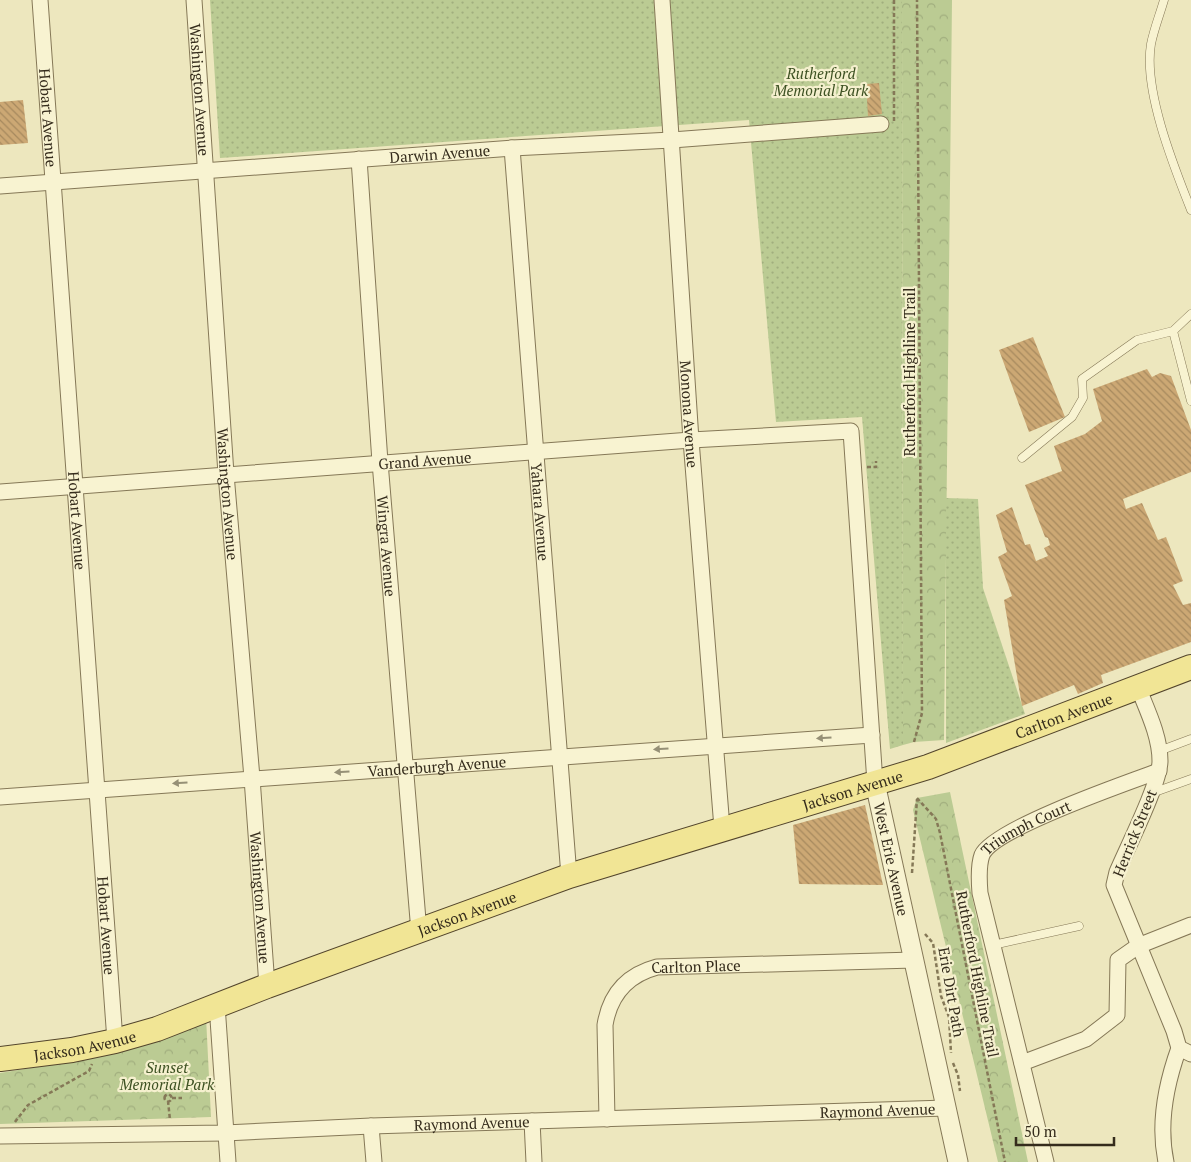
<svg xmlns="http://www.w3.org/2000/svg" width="1191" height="1162" viewBox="0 0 1191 1162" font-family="'PT Serif',serif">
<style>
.forest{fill:url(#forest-crowns)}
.park{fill:url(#park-dots)}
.building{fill:url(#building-back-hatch)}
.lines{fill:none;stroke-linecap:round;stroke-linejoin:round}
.service-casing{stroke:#857857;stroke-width:9}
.minor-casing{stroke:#857857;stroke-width:17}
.tertiary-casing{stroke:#857857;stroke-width:21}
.primary-casing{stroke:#53452c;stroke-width:26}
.path{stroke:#857857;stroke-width:2.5;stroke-dasharray:4 2.5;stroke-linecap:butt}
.service{stroke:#f8f3d1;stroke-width:8}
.minor{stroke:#f8f3d1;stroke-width:15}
.tertiary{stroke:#f8f3d1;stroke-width:19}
.primary{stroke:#f1e595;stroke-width:24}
.oneway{fill:#969076}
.labels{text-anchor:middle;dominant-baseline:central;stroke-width:4.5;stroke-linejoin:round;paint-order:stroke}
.park-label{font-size:15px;font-style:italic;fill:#3d5122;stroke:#f5f0ce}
.street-label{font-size:15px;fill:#352c1c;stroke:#f5f0ce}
</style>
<defs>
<pattern id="forest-crowns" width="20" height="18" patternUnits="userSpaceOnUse" patternTransform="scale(1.25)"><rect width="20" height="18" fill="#bbcb93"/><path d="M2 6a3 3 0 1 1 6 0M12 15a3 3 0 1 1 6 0" fill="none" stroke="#a1ae7e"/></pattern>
<pattern id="park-dots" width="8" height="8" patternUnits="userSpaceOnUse" patternTransform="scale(1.25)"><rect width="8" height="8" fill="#bbcb93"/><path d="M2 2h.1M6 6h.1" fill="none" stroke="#a1ae7e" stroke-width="1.8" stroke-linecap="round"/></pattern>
<pattern id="building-back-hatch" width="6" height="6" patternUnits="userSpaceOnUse" patternTransform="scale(1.25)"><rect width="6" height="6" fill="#cca874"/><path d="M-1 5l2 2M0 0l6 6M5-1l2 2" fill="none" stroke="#a6895e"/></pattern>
</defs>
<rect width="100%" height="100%" fill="#ede7be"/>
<!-- forest -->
<path class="forest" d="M902 0H952L944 740 914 742 903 745Z
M950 792 1028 1162H998L913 810 917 798Z
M206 1017 211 1117 0 1124V1073L49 1065Z"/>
<!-- park -->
<path class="park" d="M210 0H902L903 745 890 749 862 417 776 422 749 120 220 158Z
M946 498 978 499 983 588 1025 714 946 743Z"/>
<!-- building -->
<path class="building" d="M879 83 882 114 868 116 866 84Z
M23 100 28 143 0 145V102Z
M1033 337 1065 417 1029 432 999 350Z
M1147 369 1152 377 1160 373 1171 376 1191 430V472L1123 499 1126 509 1142 503 1158 540 1166 537 1183 581 1173 585 1183 605 1191 603V642L1101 675 1103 683 1078 694 1074 685 1022 706 1004 600 1012 596 998 557 1007 552 996 515 1012 507 1025 545 1030 544 1036 561 1048 556 1044 548 1050 545 1048 538 1045 537 1025 485 1062 471 1054 446 1085 434 1102 421 1093 389Z
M865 805 883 885 799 884 793 825Z"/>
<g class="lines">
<!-- service casing -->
<g class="service-casing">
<path id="service" d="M1164 0C1160 14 1154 29 1151 44 1143 90 1174 167 1191 210
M1191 314 1173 331 1191 401
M1022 458 1072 417 1083 398 1082 379 1137 340 1173 331
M1159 751 1191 739
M1152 793 1191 779
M993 945 1079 926"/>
</g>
<!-- minor casing -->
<g class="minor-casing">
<g id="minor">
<path id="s1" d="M40 0 115 1041"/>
<path id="s2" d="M194 0 226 474 252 778 267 986"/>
<path id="s3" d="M662 0 691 440 722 828"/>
<path id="s4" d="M512 148 569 876"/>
<path id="s5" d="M359 159 380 462 419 932"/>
<path id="s6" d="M0 186 512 148 672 140 881 124"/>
<path id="s7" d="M0 492 691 440 851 431 875 783"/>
<path d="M1138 687C1147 710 1160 736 1160 761 1160 783 1127 848 1117 872L1114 885 1174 1031 1179 1048 1191 1054"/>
<path id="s8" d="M0 797 872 735"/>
<path d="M217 1005 228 1162"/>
<path d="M1022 1063 1086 1039 1117 1015 1118 960 1138 946 1191 925"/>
<path id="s9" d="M607 1119 605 1025C610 994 627 975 657 967L914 960"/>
<path d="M532 1121 534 1162"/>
<path d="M371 1126 374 1162"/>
<path id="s10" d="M0 1136 225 1133 371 1126 946 1108"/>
<path id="s11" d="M1046 1162 980 893C979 881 978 866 982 855 993 829 1129 782 1159 771"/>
<path d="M1166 1162C1158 1124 1166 1084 1179 1048"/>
</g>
</g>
<!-- tertiary casing -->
<g class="tertiary-casing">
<g id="tertiary">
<path id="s12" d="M875 783 958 1162"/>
</g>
</g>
<!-- primary casing -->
<g class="primary-casing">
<g id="primary">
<path id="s13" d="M0 1059 72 1050 115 1041 157 1029 267 986 569 876 928 767 1191 667"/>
</g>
</g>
<!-- path -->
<path class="path" d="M894 0V121
M867 467H876V461
M914 742 922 713 917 0
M917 798 936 819 940 833 1005 1162
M912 873 917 799
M925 934 933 943 941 996 949 1017 951 1053
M953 1063 958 1075 960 1091
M164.5 1098a3.5 3.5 0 1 1 7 0a3.5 3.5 0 1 1-7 0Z
M172 1098H182
M168 1101 170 1120
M15 1122 28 1105 89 1071 92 1064"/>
<!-- service -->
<use href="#service" class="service"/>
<!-- minor -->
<use href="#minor" class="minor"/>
<!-- tertiary -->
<use href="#tertiary" class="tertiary"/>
<!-- primary -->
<use href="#primary" class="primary"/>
</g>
<!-- one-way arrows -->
<defs><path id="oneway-solid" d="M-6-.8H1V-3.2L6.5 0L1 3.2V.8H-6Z" transform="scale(1.25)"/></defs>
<g class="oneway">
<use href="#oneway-solid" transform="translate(824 738) rotate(176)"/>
<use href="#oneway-solid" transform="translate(661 749) rotate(176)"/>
<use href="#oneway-solid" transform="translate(342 772) rotate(176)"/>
<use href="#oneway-solid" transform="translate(180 783) rotate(176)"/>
</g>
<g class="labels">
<!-- park labels -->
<g class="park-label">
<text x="821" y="73">Rutherford<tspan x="821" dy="17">Memorial Park</tspan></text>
<text x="167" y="1067">Sunset<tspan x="167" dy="17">Memorial Park</tspan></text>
</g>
<!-- street labels -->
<g class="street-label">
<text stroke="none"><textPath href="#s2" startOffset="90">Washington Avenue</textPath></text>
<text stroke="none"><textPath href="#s1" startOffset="118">Hobart Avenue</textPath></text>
<text stroke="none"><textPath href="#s6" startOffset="441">Darwin Avenue</textPath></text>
<text transform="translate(909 372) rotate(-90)">Rutherford Highline Trail</text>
<text stroke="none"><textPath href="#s3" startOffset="415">Monona Avenue</textPath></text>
<text stroke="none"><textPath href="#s7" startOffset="426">Grand Avenue</textPath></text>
<text stroke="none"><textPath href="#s2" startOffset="495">Washington Avenue</textPath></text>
<text stroke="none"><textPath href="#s4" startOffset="365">Yahara Avenue</textPath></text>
<text stroke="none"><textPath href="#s1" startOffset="522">Hobart Avenue</textPath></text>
<text stroke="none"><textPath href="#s5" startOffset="388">Wingra Avenue</textPath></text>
<text stroke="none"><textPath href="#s13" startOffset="1120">Carlton Avenue</textPath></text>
<text stroke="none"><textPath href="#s8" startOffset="438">Vanderburgh Avenue</textPath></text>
<text stroke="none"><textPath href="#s13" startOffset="896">Jackson Avenue</textPath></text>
<text stroke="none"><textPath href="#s11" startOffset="368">Triumph Court</textPath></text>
<text transform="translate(1134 833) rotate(-68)">Herrick Street</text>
<text stroke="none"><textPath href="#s12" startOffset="78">West Erie Avenue</textPath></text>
<text stroke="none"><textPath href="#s2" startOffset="900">Washington Avenue</textPath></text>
<text stroke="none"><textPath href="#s13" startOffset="491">Jackson Avenue</textPath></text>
<text stroke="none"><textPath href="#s1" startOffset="928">Hobart Avenue</textPath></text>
<text stroke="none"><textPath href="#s9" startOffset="216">Carlton Place</textPath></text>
<text transform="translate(978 974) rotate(79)">Rutherford Highline Trail</text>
<text transform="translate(952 992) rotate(80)">Erie Dirt Path</text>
<text stroke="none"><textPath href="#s13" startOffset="86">Jackson Avenue</textPath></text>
<text stroke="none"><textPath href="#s10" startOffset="878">Raymond Avenue</textPath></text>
<text stroke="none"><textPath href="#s10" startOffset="472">Raymond Avenue</textPath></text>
</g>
</g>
<!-- scale -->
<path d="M1016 1137v8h98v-8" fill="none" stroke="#352c1c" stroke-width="2.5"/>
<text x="1024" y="1137" font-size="15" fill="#352c1c" stroke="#f5f0ce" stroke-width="4" paint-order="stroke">50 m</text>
</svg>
